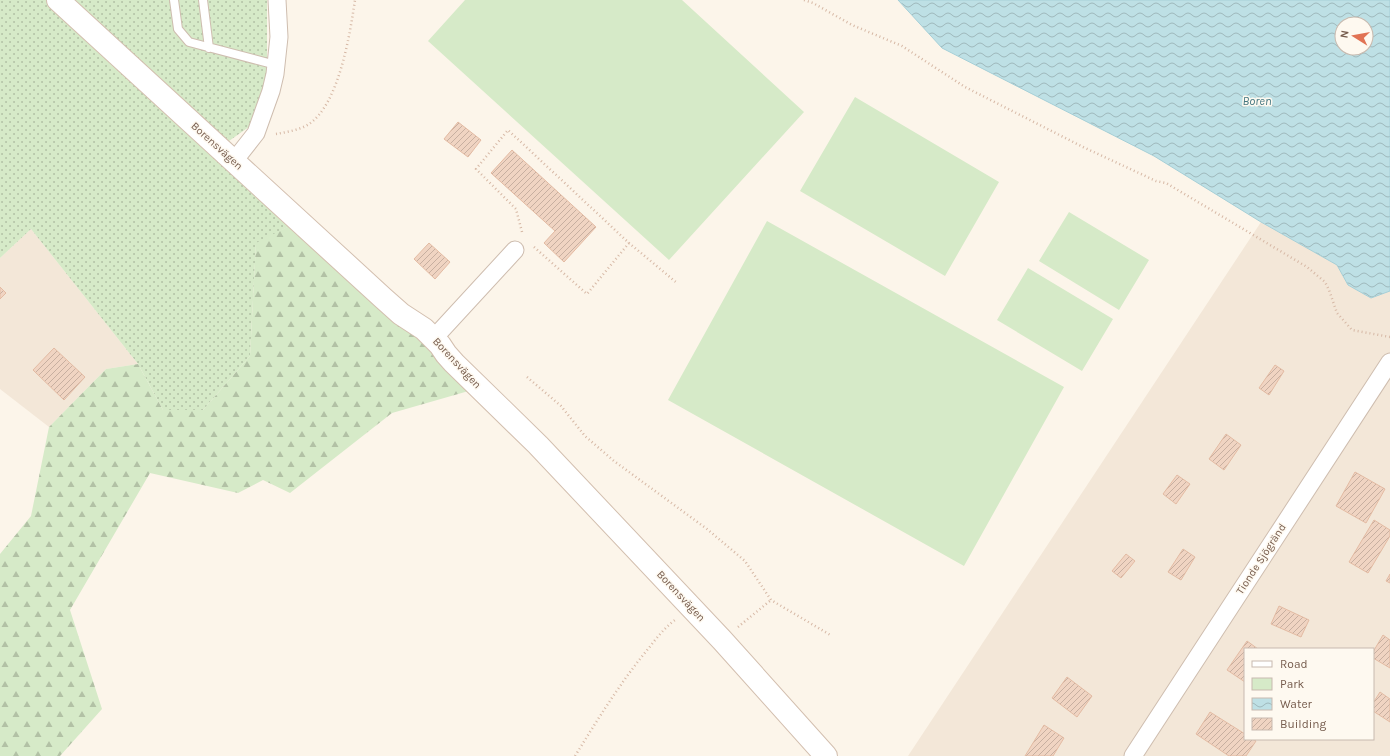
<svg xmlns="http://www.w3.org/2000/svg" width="1390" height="756" viewBox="0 0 1390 756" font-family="Karla,sans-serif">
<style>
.residential{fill:#f3e7d8;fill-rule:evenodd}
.grass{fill:url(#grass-dots)}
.forest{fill:url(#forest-firs)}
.park{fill:#d6eac8}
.water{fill:url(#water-waves);stroke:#a5cfd7;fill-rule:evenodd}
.building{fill:url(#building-hatch);stroke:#e3bba3}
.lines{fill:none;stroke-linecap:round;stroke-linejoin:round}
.lane-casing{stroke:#cebdaf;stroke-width:10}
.street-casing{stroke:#cebdaf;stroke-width:19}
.secondary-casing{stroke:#d3bfaf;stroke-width:24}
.path{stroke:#d6b8a5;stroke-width:2.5;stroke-dasharray:1 3;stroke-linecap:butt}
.lane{stroke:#fff;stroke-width:8}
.street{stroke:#fff;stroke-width:17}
.secondary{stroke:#fff;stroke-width:22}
.labels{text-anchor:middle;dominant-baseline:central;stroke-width:3;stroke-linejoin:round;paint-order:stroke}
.street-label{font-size:11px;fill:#765c4d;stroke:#fef9f0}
.water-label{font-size:12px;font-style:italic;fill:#447781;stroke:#fef9f0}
</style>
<defs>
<pattern id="grass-dots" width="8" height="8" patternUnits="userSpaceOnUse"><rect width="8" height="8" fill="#d6eac8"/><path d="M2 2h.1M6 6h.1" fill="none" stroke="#b2c1a5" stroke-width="1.8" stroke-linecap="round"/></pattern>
<pattern id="forest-firs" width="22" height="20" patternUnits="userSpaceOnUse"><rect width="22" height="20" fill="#d6eac8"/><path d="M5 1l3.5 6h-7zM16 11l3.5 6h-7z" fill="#b2c1a5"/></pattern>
<pattern id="water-waves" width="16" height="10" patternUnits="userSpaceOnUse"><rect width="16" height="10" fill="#bee0e5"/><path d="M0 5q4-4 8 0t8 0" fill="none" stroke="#9fb9bc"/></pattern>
<pattern id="building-hatch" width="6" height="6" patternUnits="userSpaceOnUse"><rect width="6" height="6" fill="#f0d4c2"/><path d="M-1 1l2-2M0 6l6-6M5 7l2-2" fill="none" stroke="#c7afa0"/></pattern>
</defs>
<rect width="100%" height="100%" fill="#fcf5ea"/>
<!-- residential -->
<path class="residential" d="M1261 222 1337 265 1348 285 1371 298 1390 291V756H908ZM1245 649H1373V739H1245Z
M31 229 138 364 106 369 49 427 0 389V258Z"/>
<!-- grass -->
<path class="grass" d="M0 0H60L297 222 256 244 250 356 203 410H163L138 364 31 229 0 258Z
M61 0H267V100L253 124 229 141Z"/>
<!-- forest -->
<path class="forest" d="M297 222 479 388 392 413 290 493 263 480 238 493 150 473 70 610 102 709 60 756H0V554L31 516 49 427 106 369 138 364 163 410H203L250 356 256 243Z"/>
<!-- park -->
<path class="park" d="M465 0H682L804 112 669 260 428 41Z
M855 97 999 182 945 276 800 191Z
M1069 212 1149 260 1119 310 1039 261Z
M767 221 1064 387 964 566 668 400Z
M1028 268 1113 319 1082 371 997 320Z"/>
<!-- water -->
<path class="water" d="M898 0H1390V291L1371 298 1348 285 1337 265 1261 222 1154 156 942 48ZM1342 24H1366V48H1342Z"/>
<!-- building -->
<path class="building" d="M458 122 481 140 468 157 444 139Z
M512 150 596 227 564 262 544 243 555 231 491 173Z
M429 243 450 262 435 279 414 259Z
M0 287 6 293 0 299Z
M54 348 85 377 64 400 33 370Z
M1275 365 1284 371 1269 395 1259 388Z
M1226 434 1241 445 1224 470 1209 459Z
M1355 472 1385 489 1366 523 1336 506Z
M1177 475 1190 484 1176 504 1163 494Z
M1374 520 1390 530V536L1368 573 1349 562Z
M1183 549 1195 557 1181 580 1168 572Z
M1126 554 1135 561 1121 578 1112 571Z
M1390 574V583L1386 581Z
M1279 606 1309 620 1301 637 1271 624Z
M1383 635 1390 640V668L1373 658V652Z
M1247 641 1258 649H1245V682L1227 670Z
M1067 677 1092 696 1077 717 1052 698Z
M1380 692 1390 699V722L1373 711V703Z
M1210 712 1245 734V739H1252L1256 741 1246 756H1229L1196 734Z
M1044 725 1064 738 1053 756H1025Z"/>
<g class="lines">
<!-- lane casing -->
<g class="lane-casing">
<path id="lane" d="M174 0 178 29 189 42 276 65
M203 0 209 48"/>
</g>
<!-- street casing -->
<g class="street-casing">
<path id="street" d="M234 161 256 133 271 91 275 74 279 37 277 0
M434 338 515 250
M1133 756 1390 362"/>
</g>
<!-- secondary casing -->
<g class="secondary-casing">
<path id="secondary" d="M58 0 383 298 401 314 424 329 440 345 446 354 454 363 538 445 722 640 826 756"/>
</g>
<!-- path -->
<path class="path" d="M804 0 813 3 852 25 902 46 965 87 1083 147 1156 181 1166 183 1307 267 1325 282 1329 290 1337 313 1352 330 1390 337
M276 134C287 132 300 130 309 124 339 104 350 34 355 0
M522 232 516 209 476 169 508 130 629 243 677 283
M534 247 587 294 629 243
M527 377 561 406 585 436 614 461 707 529 745 561 771 600 832 636
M738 627 771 600
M575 756C598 719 620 683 648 649 656 639 664 628 675 620"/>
<!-- lane -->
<use href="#lane" class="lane"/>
<!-- street -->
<use href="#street" class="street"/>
<!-- secondary -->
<use href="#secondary" class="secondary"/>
</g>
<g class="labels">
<!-- street labels -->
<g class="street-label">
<text transform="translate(217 146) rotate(42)">Borensvägen</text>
<text transform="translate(457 363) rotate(47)">Borensvägen</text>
<text transform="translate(1261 559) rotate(-57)">Tionde Sjögränd</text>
<text transform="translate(681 596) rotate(47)">Borensvägen</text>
</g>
<!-- water labels -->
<g class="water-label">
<text x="1257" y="101">Boren</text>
</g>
</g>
<!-- legend -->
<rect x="1244" y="648" width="130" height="92" fill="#fef9f0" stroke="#c8baaf"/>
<rect x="1252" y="661" width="20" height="6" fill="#ffffff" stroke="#c8baaf"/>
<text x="1280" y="668" font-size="12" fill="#765c4d">Road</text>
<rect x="1252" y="678" width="20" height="12" fill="#d6eac8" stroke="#c8baaf"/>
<text x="1280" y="688" font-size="12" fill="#765c4d">Park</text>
<rect x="1252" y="698" width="20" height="12" fill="url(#water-waves)" stroke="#c8baaf"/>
<text x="1280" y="708" font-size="12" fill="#765c4d">Water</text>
<rect x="1252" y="718" width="20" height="12" fill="url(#building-hatch)" stroke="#c8baaf"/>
<text x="1280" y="728" font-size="12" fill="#765c4d">Building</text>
<!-- north arrow -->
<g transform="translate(1354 36) rotate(281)"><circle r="19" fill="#fef9f0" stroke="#c8baaf"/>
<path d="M0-3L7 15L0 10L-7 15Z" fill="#e17354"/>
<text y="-6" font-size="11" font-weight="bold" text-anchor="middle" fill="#765c4d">N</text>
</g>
</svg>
